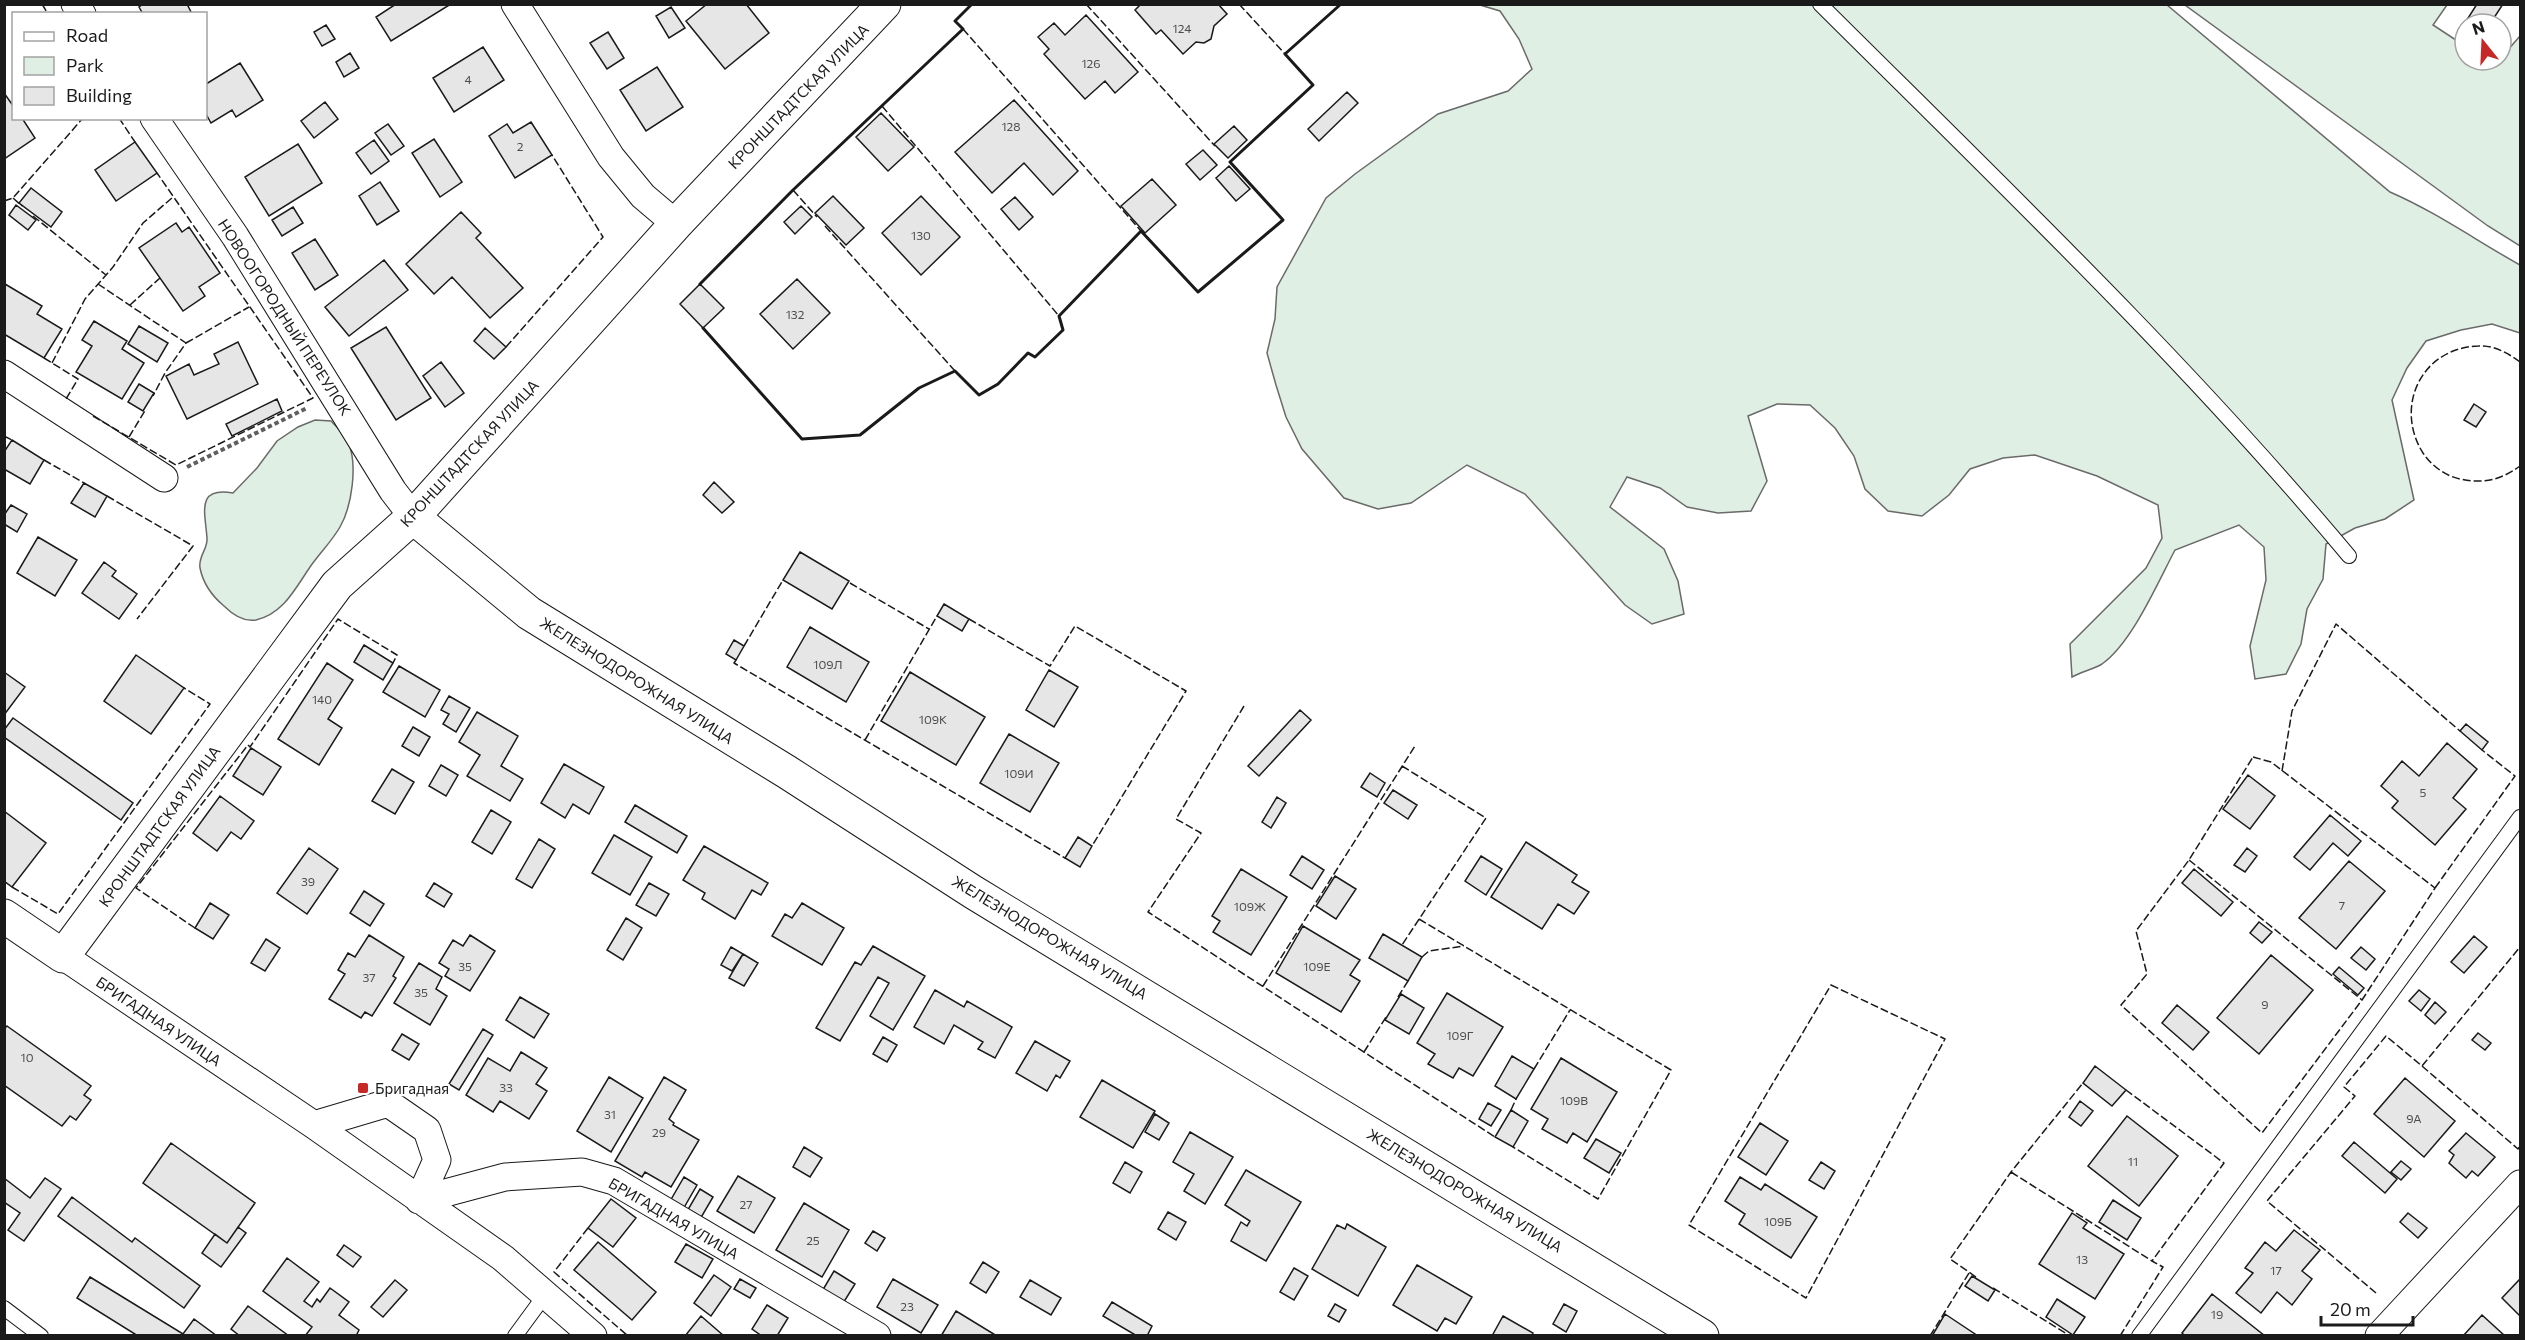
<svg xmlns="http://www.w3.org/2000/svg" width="2525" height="1340" viewBox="0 0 2525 1340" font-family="Commissioner,sans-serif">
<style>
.green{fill:#e0efe3;stroke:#6a6a6a;stroke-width:1.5}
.building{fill:#e6e6e6;stroke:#1a1a1a;stroke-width:1.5}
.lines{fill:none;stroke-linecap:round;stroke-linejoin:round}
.lane-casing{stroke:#1a1a1a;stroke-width:16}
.street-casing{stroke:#1a1a1a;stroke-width:29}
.secondary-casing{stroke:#1a1a1a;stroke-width:35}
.path{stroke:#5f5f5f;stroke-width:4;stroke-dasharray:4.5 3;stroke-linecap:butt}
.lane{stroke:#fff;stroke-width:14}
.street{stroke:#fff;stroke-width:27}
.secondary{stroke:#fff;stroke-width:33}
.fence{stroke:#1a1a1a;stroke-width:1.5;stroke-dasharray:8 3;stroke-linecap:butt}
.wall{stroke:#1a1a1a;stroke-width:3}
.poi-dot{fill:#c62828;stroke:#fff;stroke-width:2}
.labels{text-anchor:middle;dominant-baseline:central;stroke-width:4.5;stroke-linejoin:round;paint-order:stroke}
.number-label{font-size:12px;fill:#4d4d4d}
.street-label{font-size:15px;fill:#1a1a1a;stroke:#fff}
.poi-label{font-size:15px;fill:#1a1a1a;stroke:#fff;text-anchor:start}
</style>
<rect width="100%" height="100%" fill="#fff"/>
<!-- green -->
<path class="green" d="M1480 5H2167L2390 192C2436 212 2477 241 2520 265V333L2492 324 2461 330 2426 341 2407 368 2392 400 2414 500 2385 519 2355 528 2326 544 2323 579 2307 609 2301 644 2286 674 2255 679 2250 646 2266 580 2264 547 2239 525 2175 550C2158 582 2132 643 2102 664 2094 669 2081 672 2072 677L2070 644 2146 568 2162 538 2158 505 2097 476 2035 455 2003 458 1970 469 1949 495 1922 516 1888 511 1865 489 1854 456 1835 428 1810 405 1777 404 1748 416 1767 481 1751 511 1718 513 1687 507 1660 488 1627 477 1610 507 1664 549 1678 581 1684 614 1652 624 1625 605 1525 494 1467 465 1411 503 1378 509 1344 498 1302 449 1286 417 1276 385 1267 353 1275 319 1277 287 1326 198 1355 174 1438 114 1508 91 1532 69 1519 39 1500 11Z
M2185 5H2447L2433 25 2465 46V60H2486L2494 66 2520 36V246L2488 226Z
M315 420 331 421C337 427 344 434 348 442 358 464 352 506 340 527 332 541 319 554 310 567 295 589 283 614 256 620 244 622 232 614 224 606 212 596 203 583 200 568 198 556 208 549 207 538 205 511 196 487 233 493L257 468 277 441 298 427Z"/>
<!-- building -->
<path class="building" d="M143 4H187L192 14H143L139 7Z
M396 4H451L391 41 376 17Z
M707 4H746L769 33 725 69 686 21Z
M1138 4H1218L1227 14 1214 26 1211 39 1204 43 1196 42 1183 54 1161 30 1156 34 1135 10 1139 6Z
M2477 4H2503L2490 24H2465V27L2463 26Z
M671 7 685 28 669 38 656 16Z
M1086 15 1138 72 1115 93 1105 81 1085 99 1044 54 1049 49 1038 37 1054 23 1065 35Z
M326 25 335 39 322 46 314 32Z
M608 32 624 58 607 69 590 43Z
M483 47 504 80 454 112 433 78Z
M350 53 359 68 344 77 336 62Z
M240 63 263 100 236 117 232 110 211 123 206 114V84Z
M657 67 683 107 646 131 620 90Z
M1347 92 1358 103 1319 141 1308 129Z
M4 93 14 107V118H22L35 138 4 159Z
M1014 100 1078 171 1053 195 1024 163 992 193 955 152Z
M325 102 338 119 314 138 301 121Z
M881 113 914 147 888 171 856 137Z
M531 122 552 155 515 178 489 136 507 124 513 133Z
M388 124 404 146 391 155 375 133Z
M1234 126 1247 140 1228 158 1214 144Z
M434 139 462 182 440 197 412 153Z
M374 140 389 161 371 174 356 153Z
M135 142 157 173 116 201 95 170Z
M298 144 322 183 269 216 245 177Z
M1203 150 1217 165 1200 180 1186 164Z
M1229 166 1250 189 1236 201 1216 178Z
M1152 179 1176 205 1145 233 1121 206Z
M380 182 399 211 377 225 359 196Z
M31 188 62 212 51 227 19 203Z
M833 196 864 228 846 245 815 213Z
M921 196 960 237 921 275 882 233Z
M1015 197 1033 217 1019 230 1001 209Z
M16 205 36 220 28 230 9 215Z
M801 206 812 217 795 234 784 222Z
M293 207 303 223 282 236 272 220Z
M461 212 481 233 476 238 523 288 490 318 452 277 434 294 406 264Z
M176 223 182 232 189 227 220 273 199 287 205 296 183 311 139 248Z
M315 239 338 275 315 290 292 253Z
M384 260 408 290 349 336 325 307Z
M797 279 830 313 793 349 760 314Z
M5 284 42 306 37 314 62 329 44 358 4 334Z
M700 284 724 308 703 328 680 304Z
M94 321 127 341 122 349 144 363 122 399 76 372 92 346 82 340Z
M139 326 168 343 157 362 128 344Z
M386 327 431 398 396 420 351 348Z
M485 328 506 347 494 359 474 341Z
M238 342 258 384 187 419 166 376 189 364 194 375 219 364 214 354Z
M441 362 464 393 445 407 423 376Z
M139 384 154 393 143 411 128 402Z
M277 399 282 411 232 436 226 424Z
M2474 404 2486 412 2476 427 2464 420Z
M12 440 44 460 30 484 4 469V452Z
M714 482 734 502 722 513 703 495Z
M84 483 107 496 95 517 71 503Z
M11 505 27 514 17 532 4 524V515Z
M38 537 77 560 55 596 17 573Z
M800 552 849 581 832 609 783 580Z
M104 562 116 571 112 576 137 594 119 619 82 593Z
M944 604 969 619 962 631 937 616Z
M810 627 869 662 846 702 787 667Z
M734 640 744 646 736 660 726 654Z
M364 645 393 663 383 680 354 662Z
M136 655 184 688 151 734 104 701Z
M327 663 353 680 328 719 342 728 319 765 278 739Z
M399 666 440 690 425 717 383 692Z
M1049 670 1078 687 1054 727 1026 710Z
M4 672 25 687 4 715Z
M910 672 985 717 956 765 881 721Z
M449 696 470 708 456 732 443 724 449 714 441 710Z
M1300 710 1311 720 1259 776 1248 766Z
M477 712 518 736 501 766 523 779 510 801 467 776 480 755 459 742Z
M13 718 133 803 121 820 4 737V730Z
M2466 724 2488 742 2482 750 2460 731Z
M413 727 430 737 419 756 402 746Z
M1009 734 1059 763 1030 812 980 783Z
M2447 743 2477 769 2453 798 2466 809 2435 845 2392 808 2398 801 2381 786 2402 761 2419 776Z
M251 748 281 767 263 795 233 776Z
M564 764 604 787 589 814 573 804 565 818 541 803Z
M441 765 458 775 446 796 429 786Z
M392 769 414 782 395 814 372 801Z
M1370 773 1385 783 1377 797 1361 787Z
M2248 775 2275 796 2250 829 2223 809Z
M1393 790 1417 805 1408 819 1384 803Z
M220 796 254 821 241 839 231 832 217 851 193 833Z
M1277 797 1286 803 1271 828 1262 822Z
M635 805 687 836 677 853 625 822Z
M491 810 511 822 492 854 472 842Z
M4 811 46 843 12 887 4 881Z
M2330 815 2361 841 2348 856 2333 843 2310 870 2294 857Z
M614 835 652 857 630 895 592 873Z
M1078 837 1092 846 1080 867 1065 858Z
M539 839 555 849 532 888 516 879Z
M1526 842 1577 875 1572 882 1589 892 1574 914 1558 904 1542 929 1491 897Z
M704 846 768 883 761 895 752 890 735 919 702 899 705 893 683 880Z
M309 848 338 869 307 914 277 893Z
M2247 848 2257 856 2245 872 2234 865Z
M1302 856 1324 870 1312 889 1290 875Z
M1481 856 1502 869 1486 895 1465 881Z
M2349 861 2385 891 2336 949 2299 918Z
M1241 869 1287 897 1251 955 1213 932 1220 921 1212 916Z
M2194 869 2233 902 2221 916 2182 883Z
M1335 876 1356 889 1336 919 1316 906Z
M434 883 452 894 444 907 426 896Z
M649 883 669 894 656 916 636 905Z
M364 891 384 904 370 926 350 913Z
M210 903 229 915 213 939 195 928Z
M802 903 844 928 822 965 772 936 785 914 792 918Z
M626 918 642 928 623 960 607 950Z
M2259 922 2272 932 2262 943 2250 933Z
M1303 926 1360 960 1350 975 1360 981 1341 1012 1276 973Z
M1383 934 1422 957 1408 981 1369 958Z
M369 935 404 957 393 976 396 978 372 1016 365 1012 361 1018 329 999 345 974 338 970 348 953 355 957Z
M470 935 495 951 470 991 445 976 449 969 439 963 453 940 463 946Z
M2474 936 2487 947 2464 973 2451 962Z
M266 939 280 948 265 971 251 963Z
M873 946 925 976 893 1030 870 1016 889 983 878 977 840 1041 816 1028 855 962 861 965Z
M731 947 743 954 732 971 721 965Z
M2361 947 2375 959 2366 970 2351 958Z
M743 954 758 963 744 986 729 978Z
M2271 955 2313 990 2259 1054 2217 1018Z
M419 963 442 977 436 989 447 996 430 1025 394 1003Z
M2339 967 2364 988 2358 995 2333 974Z
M935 990 964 1007 967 1001 1012 1027 995 1058 978 1049 983 1042 954 1025 944 1044 914 1027Z
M2419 990 2430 999 2421 1011 2409 1001Z
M1447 993 1503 1027 1473 1076 1459 1068 1453 1078 1428 1064 1435 1054 1417 1043Z
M1401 994 1424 1008 1409 1034 1385 1020Z
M520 997 549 1014 534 1038 506 1020Z
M2435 1002 2446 1012 2435 1024 2425 1015Z
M2177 1005 2209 1032 2193 1050 2162 1023Z
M7 1026 91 1086 84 1095 91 1100 76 1120 70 1116 62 1126 4 1085V1029Z
M483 1029 493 1035 459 1090 449 1084Z
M2478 1033 2491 1043 2485 1050 2472 1040Z
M402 1034 419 1044 409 1060 392 1050Z
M883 1037 897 1045 887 1062 873 1054Z
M1035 1041 1070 1061 1060 1078 1056 1075 1047 1091 1016 1073Z
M521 1052 547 1068 536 1084 547 1091 529 1119 500 1101 493 1112 466 1095 488 1058 510 1071Z
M1512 1056 1534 1069 1516 1099 1495 1086Z
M1561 1058 1617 1092 1587 1142 1573 1133 1567 1143 1542 1129 1548 1119 1531 1109Z
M2095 1066 2126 1090 2112 1106 2083 1083Z
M609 1077 643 1098 611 1152 577 1131Z
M664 1077 686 1090 669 1119 674 1123 673 1125 699 1140 671 1187 645 1172 642 1177 615 1161Z
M2405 1078 2455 1121 2424 1157 2374 1114Z
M1102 1080 1155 1111 1133 1148 1080 1117Z
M2080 1101 2093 1111 2081 1126 2069 1117Z
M1488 1103 1501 1110 1491 1126 1479 1119Z
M1511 1110 1528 1121 1513 1147 1495 1137Z
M1155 1114 1169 1123 1159 1140 1145 1132Z
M2127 1116 2178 1156 2139 1206 2088 1166Z
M1760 1123 1788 1141 1766 1175 1738 1157Z
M1190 1132 1233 1157 1205 1204 1184 1191 1194 1174 1173 1162Z
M2466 1133 2495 1157 2478 1176 2472 1171 2466 1178 2449 1163 2454 1155 2449 1151Z
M1596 1139 1621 1153 1609 1173 1584 1158Z
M2354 1142 2397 1179 2385 1193 2342 1156Z
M171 1143 255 1203 227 1243 143 1183Z
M804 1147 822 1158 810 1177 793 1167Z
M2401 1161 2411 1169 2401 1180 2391 1172Z
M1125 1162 1142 1172 1130 1193 1113 1183Z
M1821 1162 1835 1171 1824 1189 1809 1180Z
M1246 1170 1301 1202 1266 1261 1231 1241 1241 1222 1247 1226 1250 1221 1225 1205Z
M738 1176 775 1198 754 1233 717 1211Z
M684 1177 697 1185 682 1211 669 1203Z
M1740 1177 1761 1190 1765 1184 1817 1217 1791 1258 1739 1224 1745 1214 1725 1201Z
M4 1178 30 1198 45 1178 61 1189 24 1241 8 1230 20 1213 4 1202Z
M700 1189 713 1197 699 1221 686 1213Z
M72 1197 132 1242 135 1238 200 1286 184 1308 58 1216Z
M611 1199 636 1218 613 1247 588 1228Z
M2113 1200 2141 1218 2127 1240 2099 1222Z
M804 1203 849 1230 822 1277 776 1250Z
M1168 1212 1186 1222 1176 1240 1158 1229Z
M2072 1213 2087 1223 2083 1228 2124 1254 2095 1299 2039 1264Z
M2408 1213 2427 1228 2418 1238 2400 1222Z
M1347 1224 1386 1247 1358 1296 1312 1269 1337 1225 1345 1229Z
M238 1227 246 1233 221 1267 202 1253 215 1234 227 1243Z
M2294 1230 2320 1250 2302 1271 2312 1279 2292 1305 2277 1292 2261 1313 2236 1293 2253 1273 2245 1268 2265 1242 2276 1251Z
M873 1231 885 1238 877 1251 865 1243Z
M598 1242 656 1292 632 1320 574 1270Z
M686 1244 713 1259 702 1278 675 1262Z
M344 1245 361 1257 353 1267 337 1255Z
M287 1258 319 1282 304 1301 312 1307 317 1299 320 1302 330 1288 349 1302 339 1315 359 1330 356 1336H305L312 1327 263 1291Z
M983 1262 999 1272 986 1293 970 1283Z
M1417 1265 1472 1297 1456 1324 1445 1318 1437 1331 1393 1305Z
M1294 1268 1308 1276 1294 1300 1280 1292Z
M834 1271 855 1284 842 1305 821 1293Z
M714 1275 731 1287 711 1316 694 1303Z
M1972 1276 1995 1290 1988 1301 1965 1286Z
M90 1277 183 1334 194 1319 217 1336H138L77 1298Z
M740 1279 756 1288 750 1298 734 1289Z
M893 1279 938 1305 921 1333 877 1307Z
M2520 1279V1316L2502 1298Z
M395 1280 407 1290 383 1317 371 1307Z
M1030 1280 1061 1298 1051 1315 1020 1297Z
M2212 1294 2265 1336H2185L2182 1333Z
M2057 1299 2085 1317 2073 1335 2046 1317Z
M1112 1302 1152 1326 1147 1336H1137L1103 1316Z
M1335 1304 1346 1310 1339 1322 1328 1316Z
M1564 1304 1577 1311 1566 1332 1553 1324Z
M767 1305 788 1318 777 1336H762L752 1329Z
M248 1306 289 1336H240L231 1329Z
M956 1311 997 1336H941Z
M1945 1314 1978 1336H1932Z
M2482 1315 2505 1336H2463Z
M701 1316 724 1336H685Z
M1503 1316 1533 1333 1532 1336H1492Z"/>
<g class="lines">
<!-- lane casing -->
<g class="lane-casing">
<path id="lane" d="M1820 4C2001 184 2186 361 2349 556
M4 1308 41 1336
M515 1336 545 1295
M2139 1336 2520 817"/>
</g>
<!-- street casing -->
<g class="street-casing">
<path id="street" d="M75 4 82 14
M515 4 611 157 643 196 676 224
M154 118 235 236 393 491 413 517
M4 374 164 478
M63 956 314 1125 503 1258 593 1336
M314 1125 388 1103 427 1130 437 1160 419 1200
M419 1200 505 1177 582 1172 614 1181 877 1336
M2379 1336 2520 1184"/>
</g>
<!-- secondary casing -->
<g class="secondary-casing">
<path id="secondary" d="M413 517 529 613 787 772 973 892 1702 1336
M4 916 63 956 337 585 413 517 676 224 884 4"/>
</g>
<!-- path -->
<path class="path" d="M187 467 307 408"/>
<!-- lane -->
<use href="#lane" class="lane"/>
<!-- street -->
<use href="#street" class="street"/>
<!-- secondary -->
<use href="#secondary" class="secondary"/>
<!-- fence -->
<path class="fence" d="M42 4 48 14
M1086 4 1215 146
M1239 4 1285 54
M963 29 1141 231
M882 106 1059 316
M119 118 135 142
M793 190 817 217
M13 198 22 206
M4 201 13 198 83 118
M33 216 106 275
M825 226 955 371
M98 284 186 343 165 373 153 396
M130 305 160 278
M186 343 249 307
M506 347 603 237 552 155
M44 358 78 379 66 399 68 400
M2520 362C2508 353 2494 345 2478 346 2421 348 2394 407 2423 453 2431 465 2445 476 2460 479 2483 484 2501 480 2520 466
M52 363 85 299 113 267 143 223 173 197
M93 416 176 465 313 398 157 173
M4 436 12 440
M129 437 146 409
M44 460 84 483
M107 496 193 546 137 619
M850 583 929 629
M969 619 1050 666 1075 626 1186 691 1092 846
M744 646 783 580
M736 660 734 663 1065 858
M1244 706 1176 819 1201 833 1148 912 1495 1137
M865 740 937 616
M2253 757 2271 762 2435 888 2362 1000 2262 1133 2121 1005 2147 974 2136 931 2189 860Z
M1402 766 1486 818 1402 945
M2282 771 2292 711 2336 624 2460 731
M2189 860 2362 1000
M12 887 58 914 210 704 184 688
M2435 888 2515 776 2482 750
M1419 919 1671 1070 1598 1199 1513 1147
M195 928 136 888 248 745 250 747 338 619 397 655 393 663
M1422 957 1429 951 1464 946
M1831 985 1945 1039 1806 1298 1689 1225Z
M1263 986 1415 746
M1398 997 1408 981
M1364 1052 1386 1017
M2422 1066 2518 1149 2520 1146
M1534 1069 1570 1010
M1511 1110 1516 1099
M2011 1172 2152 1261
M588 1228 554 1272 628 1336
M1976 1277 1950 1259 2011 1172 2083 1083
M1993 1288 2070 1336
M2376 1293 2267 1201 2355 1096 2344 1087 2386 1036 2422 1066 2520 947
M1930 1336 1969 1273
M2120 1336 2163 1267 2152 1261 2224 1163 2126 1090"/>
<!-- wall -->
<path class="wall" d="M700 284 793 190 963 29 955 21 972 4
M703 328 802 439 860 435 919 388 955 371 979 395 998 384 1028 353 1035 357 1063 330 1059 316 1141 231 1198 292 1283 220 1230 162 1313 85 1285 54 1341 4"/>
</g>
<!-- markers -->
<rect class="poi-dot" x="357" y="1082" width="12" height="12" rx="3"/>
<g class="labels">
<!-- number labels -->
<g class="number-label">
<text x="1182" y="28">124</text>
<text x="1091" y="63">126</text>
<text x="468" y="79">4</text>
<text x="1011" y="126">128</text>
<text x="520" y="146">2</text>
<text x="921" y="235">130</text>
<text x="795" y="314">132</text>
<text x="828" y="664">109Л</text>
<text x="322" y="699">140</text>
<text x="933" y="719">109К</text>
<text x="1019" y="773">109И</text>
<text x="2423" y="792">5</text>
<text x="308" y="881">39</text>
<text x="2342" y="905">7</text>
<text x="1250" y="906">109Ж</text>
<text x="465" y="966">35</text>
<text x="1317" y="966">109Е</text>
<text x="369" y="977">37</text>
<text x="421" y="992">35</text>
<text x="2265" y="1004">9</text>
<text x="1460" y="1035">109Г</text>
<text x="27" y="1057">10</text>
<text x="506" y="1087">33</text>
<text x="1574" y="1100">109В</text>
<text x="610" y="1114">31</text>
<text x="2414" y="1118">9А</text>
<text x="659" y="1132">29</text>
<text x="2133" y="1161">11</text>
<text x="746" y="1204">27</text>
<text x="1778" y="1221">109Б</text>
<text x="813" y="1240">25</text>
<text x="2082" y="1259">13</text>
<text x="2276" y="1270">17</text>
<text x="907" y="1306">23</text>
<text x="2217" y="1314">19</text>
</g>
<!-- street labels -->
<g class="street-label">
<text transform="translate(798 96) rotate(-46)">КРОНШТАДТСКАЯ УЛИЦА</text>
<text transform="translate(285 317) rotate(57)">НОВООГОРОДНЫЙ ПЕРЕУЛОК</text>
<text transform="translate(469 453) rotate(-47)">КРОНШТАДТСКАЯ УЛИЦА</text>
<text transform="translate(637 680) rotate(32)">ЖЕЛЕЗНОДОРОЖНАЯ УЛИЦА</text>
<text transform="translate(159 826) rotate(-54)">КРОНШТАДТСКАЯ УЛИЦА</text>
<text transform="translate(1050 937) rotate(31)">ЖЕЛЕЗНОДОРОЖНАЯ УЛИЦА</text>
<text transform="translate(159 1021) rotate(34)">БРИГАДНАЯ УЛИЦА</text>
<text transform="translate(1465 1190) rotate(31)">ЖЕЛЕЗНОДОРОЖНАЯ УЛИЦА</text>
<text transform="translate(674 1218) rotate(30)">БРИГАДНАЯ УЛИЦА</text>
</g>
<!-- poi labels -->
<g class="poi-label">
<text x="375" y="1088">Бригадная</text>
</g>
</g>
<!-- border -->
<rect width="2525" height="1340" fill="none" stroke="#1a1a1a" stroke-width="12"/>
<!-- legend -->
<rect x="12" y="12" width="195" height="108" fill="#ffffff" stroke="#a3a3a3" stroke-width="1.5"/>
<rect x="24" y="32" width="30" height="9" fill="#ffffff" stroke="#a3a3a3" stroke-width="1.5"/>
<text x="66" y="42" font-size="18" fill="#1a1a1a">Road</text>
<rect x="24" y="57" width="30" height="18" fill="#e0efe3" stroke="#a3a3a3" stroke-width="1.5"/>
<text x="66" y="72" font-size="18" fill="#1a1a1a">Park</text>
<rect x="24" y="87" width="30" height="18" fill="#e6e6e6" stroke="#a3a3a3" stroke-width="1.5"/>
<text x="66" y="102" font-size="18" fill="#1a1a1a">Building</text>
<!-- north arrow -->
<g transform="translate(2483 42) rotate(342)"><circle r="28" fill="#ffffff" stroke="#a3a3a3" stroke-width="1.5"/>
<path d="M0-4.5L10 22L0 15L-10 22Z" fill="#c62828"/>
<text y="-9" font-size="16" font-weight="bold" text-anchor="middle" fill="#1a1a1a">N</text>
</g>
<!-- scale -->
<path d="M2321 1316v9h92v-9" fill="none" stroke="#1a1a1a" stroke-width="3"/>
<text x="2330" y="1316" font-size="18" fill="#1a1a1a" stroke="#ffffff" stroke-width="4.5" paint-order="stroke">20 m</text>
</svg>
